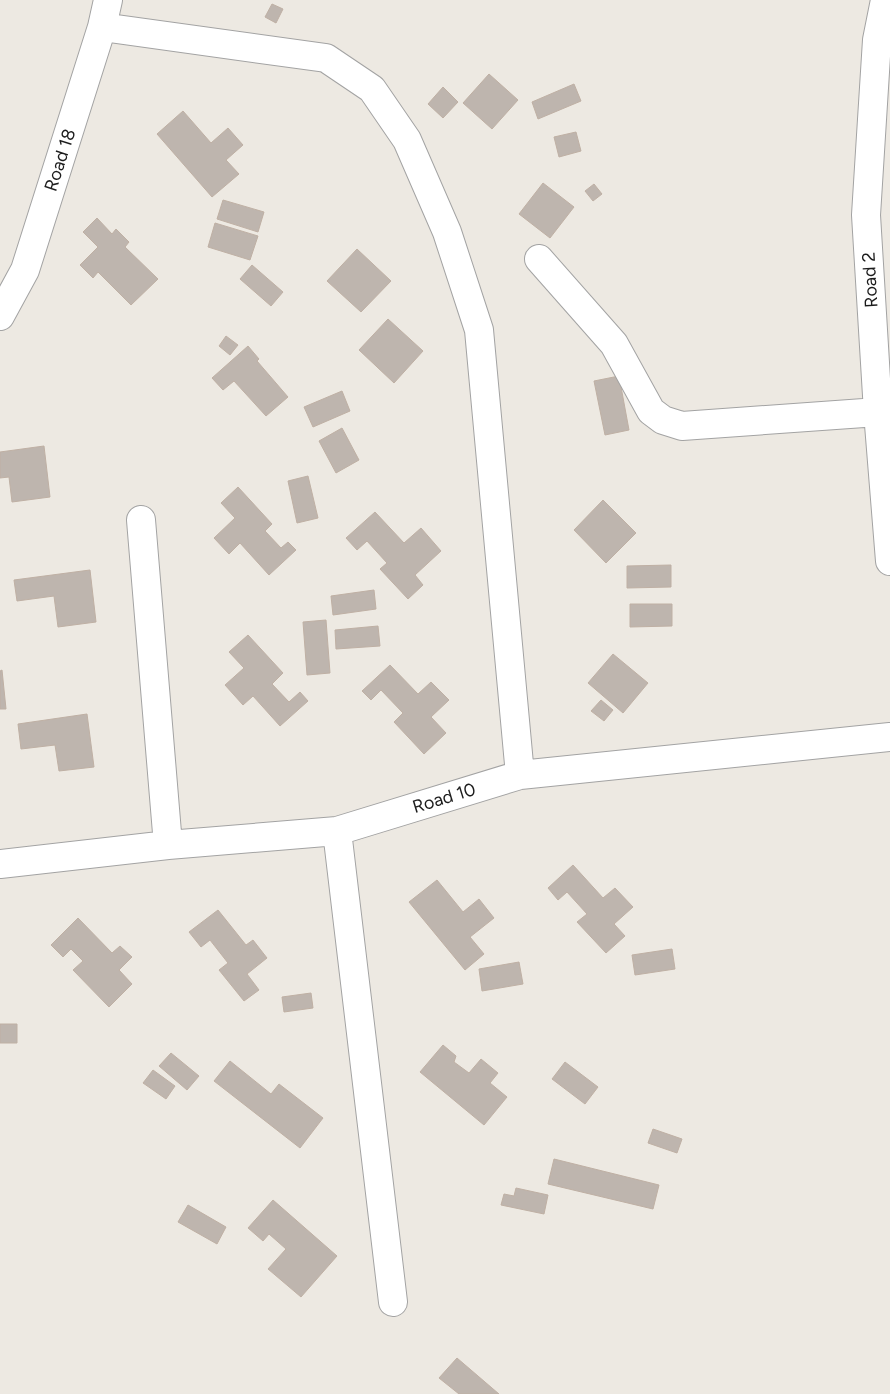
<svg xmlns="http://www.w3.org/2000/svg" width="890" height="1394" viewBox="0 0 890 1394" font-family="Figtree,sans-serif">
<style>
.building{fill:#beb5ae;stroke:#bfb0a4}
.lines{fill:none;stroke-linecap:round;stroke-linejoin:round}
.minor-casing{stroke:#a3a3a3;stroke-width:30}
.minor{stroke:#fff;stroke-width:28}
.labels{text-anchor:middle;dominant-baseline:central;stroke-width:5;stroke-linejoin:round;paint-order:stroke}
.street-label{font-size:18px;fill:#1c1c1c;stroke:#fff}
</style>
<rect width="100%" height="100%" fill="#ede9e2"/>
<!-- building -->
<path class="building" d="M272 4 283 9 276 23 265 17Z
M489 74 518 100 492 129 463 103Z
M574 84 581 101 538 119 532 102Z
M443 87 458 102 443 118 428 104Z
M183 111 211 143 228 128 243 145 226 160 239 174 212 197 157 134Z
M576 132 581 151 559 157 554 137Z
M543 183 574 207 550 238 519 214Z
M594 184 602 194 593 201 585 191Z
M223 200 264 212 258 232 217 219Z
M97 218 112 234 116 229 129 242 125 247 158 279 131 305 98 272 93 278 80 265 98 247 83 232Z
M215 223 258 236 250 260 208 247Z
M357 249 391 281 361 312 327 281Z
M252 265 283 292 271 306 240 279Z
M388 319 423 351 394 383 359 350Z
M226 336 238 345 230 355 219 346Z
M248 346 259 359 257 361 288 397 266 416 234 381 223 390 212 378Z
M619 376 629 430 605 435 594 381Z
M342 391 350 411 313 427 304 407Z
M342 428 359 460 336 473 319 441Z
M44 446 50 497 12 502 9 477 0 478V452Z
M308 476 318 518 297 523 288 481Z
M238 487 272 524 265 531 281 548 288 542 296 550 269 575 240 543 229 554 214 538 235 518 221 503Z
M603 500 636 533 606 563 574 530Z
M375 512 404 543 421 528 441 551 415 575 423 585 408 599 380 569 387 563 367 541 357 550 346 538Z
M671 565V587L627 588V566Z
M90 570 96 622 58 627 54 596 17 601 14 580Z
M374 590 376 609 333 615 331 596Z
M630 604H672V626L630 627Z
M326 620 330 673 307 675 303 622Z
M378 626 380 646 336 649 335 630Z
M248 635 283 673 272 684 289 702 300 692 308 701 280 726 253 696 243 705 225 685 244 668 229 652Z
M613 654 648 683 623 713 588 683Z
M390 665 418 694 431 682 449 700 431 717 446 733 424 754 394 722 403 713 381 690 371 700 362 691Z
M2 670 6 709H0V671Z
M601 700 613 710 604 721 591 711Z
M87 714 94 767 59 771 55 745 21 749 18 724Z
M573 865 603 898 615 888 633 907 614 924 625 936 606 953 577 922 587 914 567 892 558 900 548 888Z
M437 880 463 912 479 899 494 918 470 937 484 954 465 970 409 902Z
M218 910 246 945 253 940 267 958 247 974 259 990 244 1001 219 970 228 963 210 940 201 947 189 932Z
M78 918 112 953 120 946 132 957 119 970 132 984 109 1007 73 970 83 961 71 949 63 957 51 945Z
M672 949 675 969 635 975 632 955Z
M519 962 523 984 482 991 479 969Z
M311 993 313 1008 284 1012 282 997Z
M0 1024H17V1043H0Z
M443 1045 456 1056 454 1062 469 1073 481 1059 498 1073 490 1083 507 1097 484 1125 420 1072Z
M171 1053 199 1076 187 1090 159 1066Z
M230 1061 271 1094 279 1084 323 1118 300 1148 214 1081Z
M565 1062 598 1087 585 1104 552 1079Z
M153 1070 175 1086 166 1099 143 1083Z
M653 1129 682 1139 677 1153 648 1143Z
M554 1159 659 1185 653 1209 548 1184Z
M516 1188 548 1195 544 1214 501 1205 504 1194 514 1196Z
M273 1200 337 1256 301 1297 268 1269 286 1249 269 1234 263 1241 248 1228Z
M188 1205 226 1227 217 1244 178 1222Z
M457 1358 499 1394H459L439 1378Z"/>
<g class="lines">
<!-- minor casing -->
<g class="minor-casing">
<path id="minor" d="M885 0 877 40 866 215 878 412 890 561
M102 27 326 58 372 89 407 140 447 232 479 330 520 775
M539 259 614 344 651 411 663 420 682 426 878 412
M0 316 25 270 102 27 108 0
M141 520 168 845
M337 831 393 1302
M0 864 168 845 337 831 520 775 890 737"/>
</g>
<!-- minor -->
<use href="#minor" class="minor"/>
</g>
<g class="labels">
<!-- street labels -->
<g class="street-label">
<text transform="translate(60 160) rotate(-72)">Road 18</text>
<text transform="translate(870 280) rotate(-93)">Road 2</text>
<text transform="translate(444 798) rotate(-17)">Road 10</text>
</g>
</g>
</svg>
